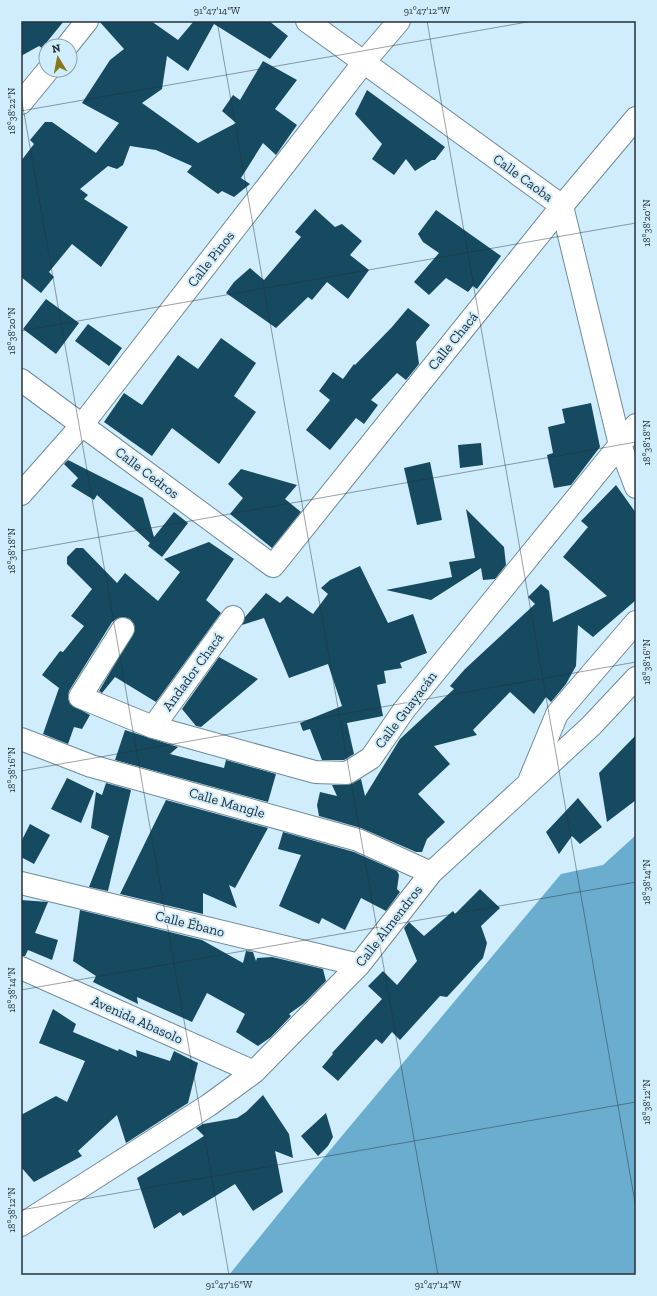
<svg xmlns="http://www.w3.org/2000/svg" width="657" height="1296" viewBox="0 0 657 1296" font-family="'Zilla Slab',serif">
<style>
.forest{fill:#6badcf}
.building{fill:#164a61}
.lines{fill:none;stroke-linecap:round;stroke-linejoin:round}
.street-casing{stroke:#6f8b99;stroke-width:24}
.street{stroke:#fff;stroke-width:22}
.ticks{fill:none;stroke:#253036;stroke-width:1;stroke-opacity:0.45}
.labels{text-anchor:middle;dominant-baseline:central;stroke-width:4;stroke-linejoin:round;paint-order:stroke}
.street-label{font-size:14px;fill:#253036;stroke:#cfedfd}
.neatline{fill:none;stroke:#253036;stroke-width:1.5}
.ticks-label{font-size:10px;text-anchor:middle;fill:#253036}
</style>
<rect width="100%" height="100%" fill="#cfedfd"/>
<!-- forest -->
<path class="forest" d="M636 835V1275H229L326 1155 561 874 603 865Z"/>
<!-- building -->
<path class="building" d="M21 21H64L42 48 39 46 21 56Z
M99 21H151L178 40 194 21H269L288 36 270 59 214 24 188 71 167 56 162 89 142 103 198 143 236 123 222 111 233 95 240 100 263 61 297 80 275 109 297 125 276 155 263 143 241 178 250 184 234 197 222 191 218 194 187 172 192 166 156 150 130 146 123 165 117 169 108 166 80 189 88 195 84 199 128 227 101 267 72 244 49 272 54 277 41 293 21 277V161L34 144 30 140 45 122H52L96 153 119 123 82 103 110 60 124 49Z
M367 90 445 147 435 160H432L415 171 406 159 394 175 372 159 382 144 355 114Z
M315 209 335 227 342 224 362 241 350 255 369 270 348 299 327 282 312 300 308 297 276 328 226 293 234 282 250 268 264 280 301 237 295 232Z
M436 210 501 256 477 289 473 286 468 292 446 278 429 295 414 282 439 253 423 242 418 234Z
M46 299 79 323 56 354 23 329Z
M408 308 430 325 416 342 419 364 406 380 397 373 371 400 378 405 364 424 356 418 330 450 306 430 330 400 319 391 333 372 343 379 354 364 355 365 392 327Z
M88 324 122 348 109 366 75 341Z
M221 338 256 363 234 396 256 412 219 464 172 428 152 456 104 422 124 393 142 405 178 355 198 369Z
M591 403 600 447 571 485 554 488 547 455 553 453 548 427 565 423 562 409Z
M481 443 483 465 460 468 458 445Z
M68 460 143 498 154 537 174 512 188 523 162 557 148 546 150 543 97 495 94 500 71 486 78 478 64 464Z
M430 462 442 520 417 525 404 468Z
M241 469 297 485 285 499 301 512 272 548 230 514 243 498 228 484Z
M616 485 636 513V600L593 637 578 625 576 666 566 684 551 702 546 697 534 714 510 692 473 730 477 735 434 746 450 764 418 794 445 822 427 839 422 852H416L361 828 319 816 317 805 320 792 337 796 332 785H347L361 779 365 796 400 739 454 689 450 686 465 669 535 604 528 597 541 584 549 591 553 622 607 596 563 557 588 527 581 521Z
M466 509 504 547 506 565 495 579 483 580 481 568 431 600 386 590 452 577 449 562 475 558Z
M209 542 234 559 206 600 221 613 156 702 115 677 102 693 99 691 135 630 134 624 130 619 124 617 118 618 112 622 69 691 68 698 70 704 90 715 82 729 74 727 68 744 43 734 59 688 42 675 60 651 63 652 84 626 71 616 92 589 67 564V557L76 548H83L117 583 125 573 158 601 180 572 164 559Z
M360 566 388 623 413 614 427 653 400 663 402 668 384 671 386 683 377 685 383 716 347 723 354 754 344 760H322L310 729 303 731 300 723 342 706 328 664 289 678 264 618 242 625 245 617 266 593 280 603 287 596 313 614 328 594 321 588 330 580Z
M219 657 258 679 201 727 196 726 182 709Z
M125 730 178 747 170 754 224 768 226 760 276 774 268 802 115 760Z
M636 735V800L607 822 599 773Z
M67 778 94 791 81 823 51 809Z
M106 783 131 790 108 891 89 887 109 836 91 828 96 792 102 795Z
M578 798 602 827 580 844 572 836 559 854 546 832Z
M166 800 268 828 235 888 229 885 237 908 203 893V914L120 894Z
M30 824 50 835 34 864 21 857V842Z
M283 832 354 852 397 871 399 875 397 889 400 892 386 911 361 898 345 930 322 918 319 924 279 906 301 855 278 849Z
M480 889 500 908 481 926 487 943 483 958 447 997 440 996 400 1040 392 1032 382 1044 376 1039 338 1081 322 1067 333 1054 332 1053 382 999 368 986 383 971 397 985 417 961 404 928 409 922 424 936 453 911 455 914Z
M21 900 48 902 35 933 58 940 52 960 28 950 25 956H21Z
M80 910 202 940 243 963 246 951 253 952 256 961 257 958 272 957 323 969 326 981 303 1004 289 1014 291 1016 271 1037 258 1046 236 1032 245 1014 207 993 192 1022 137 997 138 1004 93 982 96 976 73 961Z
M53 1009 76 1024 73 1032 118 1051 119 1049 137 1057 136 1050 170 1061 174 1051 198 1063 188 1103 126 1143 117 1115 78 1151 82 1156 34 1182 21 1167V1115L56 1096 67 1102 85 1061 39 1043Z
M263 1095 289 1134 293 1158 275 1151 283 1192 253 1211 235 1184 183 1216 180 1212 154 1229 137 1178 204 1136 196 1128 203 1124 237 1118 246 1112Z
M326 1113 333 1137 328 1146 318 1156 301 1136Z"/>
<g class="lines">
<!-- street casing -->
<g class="street-casing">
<path id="street" d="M307 21 562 206 620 445 636 487
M67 46 87 21
M21 103 48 70
M21 380 273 566 562 206 636 118
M21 494 82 425 364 62 399 21
M123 629 80 697 153 727 315 772 347 773 371 758 404 710 636 425
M153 727 233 617
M21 739 91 766 358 840 431 873
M530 779 557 714 636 622
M21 883 359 965
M21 968 254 1072
M21 1225 209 1105 254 1072 359 965 431 873 591 726 636 678"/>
</g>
<!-- street -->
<use href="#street" class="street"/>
</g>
<!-- ticks -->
<path class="ticks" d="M217 21 438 1275M427 21 636 1208M21 96 229 1275M21 111 533 21M21 331 636 223M21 551 636 442M21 771 636 662M21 990 636 882M21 1210 636 1102"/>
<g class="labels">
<!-- street labels -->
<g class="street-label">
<text transform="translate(523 178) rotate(36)">Calle Caoba</text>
<text transform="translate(211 259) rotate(-52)">Calle Pinos</text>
<text transform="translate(453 341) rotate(-51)">Calle Chacá</text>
<text transform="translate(147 473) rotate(37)">Calle Cedros</text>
<text transform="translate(193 672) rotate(-54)">Andador Chacá</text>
<text transform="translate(406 710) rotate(-53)">Calle Guayacán</text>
<text transform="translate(227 803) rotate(16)">Calle Mangle</text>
<text transform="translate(190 924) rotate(14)">Calle Ébano</text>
<text transform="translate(389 926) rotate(-52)">Calle Almendros</text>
<text transform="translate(137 1020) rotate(24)">Avenida Abasolo</text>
</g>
</g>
<!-- border -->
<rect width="657" height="1296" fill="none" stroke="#cfedfd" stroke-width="44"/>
<!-- north arrow -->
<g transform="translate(58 58) rotate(350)"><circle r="19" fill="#cfedfd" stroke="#8ba1ad"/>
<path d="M0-3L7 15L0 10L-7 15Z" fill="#86771b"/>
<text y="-6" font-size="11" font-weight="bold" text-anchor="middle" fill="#253036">N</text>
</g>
<rect x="22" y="22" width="613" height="1252" class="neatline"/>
<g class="ticks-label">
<text x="217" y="14">91°47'14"W</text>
<text x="427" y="14">91°47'12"W</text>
<text transform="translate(11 111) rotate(-90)" y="4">18°38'22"N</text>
<text transform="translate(646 223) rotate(-90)" y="4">18°38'20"N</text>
<text transform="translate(11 331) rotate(-90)" y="4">18°38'20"N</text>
<text transform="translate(646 443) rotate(-90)" y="4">18°38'18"N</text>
<text transform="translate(11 551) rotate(-90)" y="4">18°38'18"N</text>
<text transform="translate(646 662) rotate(-90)" y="4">18°38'16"N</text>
<text transform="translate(11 770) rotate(-90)" y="4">18°38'16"N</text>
<text transform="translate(646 882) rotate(-90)" y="4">18°38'14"N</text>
<text transform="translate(11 990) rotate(-90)" y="4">18°38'14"N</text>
<text transform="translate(646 1102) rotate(-90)" y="4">18°38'12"N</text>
<text transform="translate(11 1210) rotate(-90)" y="4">18°38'12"N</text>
<text x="229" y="1288">91°47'16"W</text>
<text x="438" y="1288">91°47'14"W</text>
</g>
</svg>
